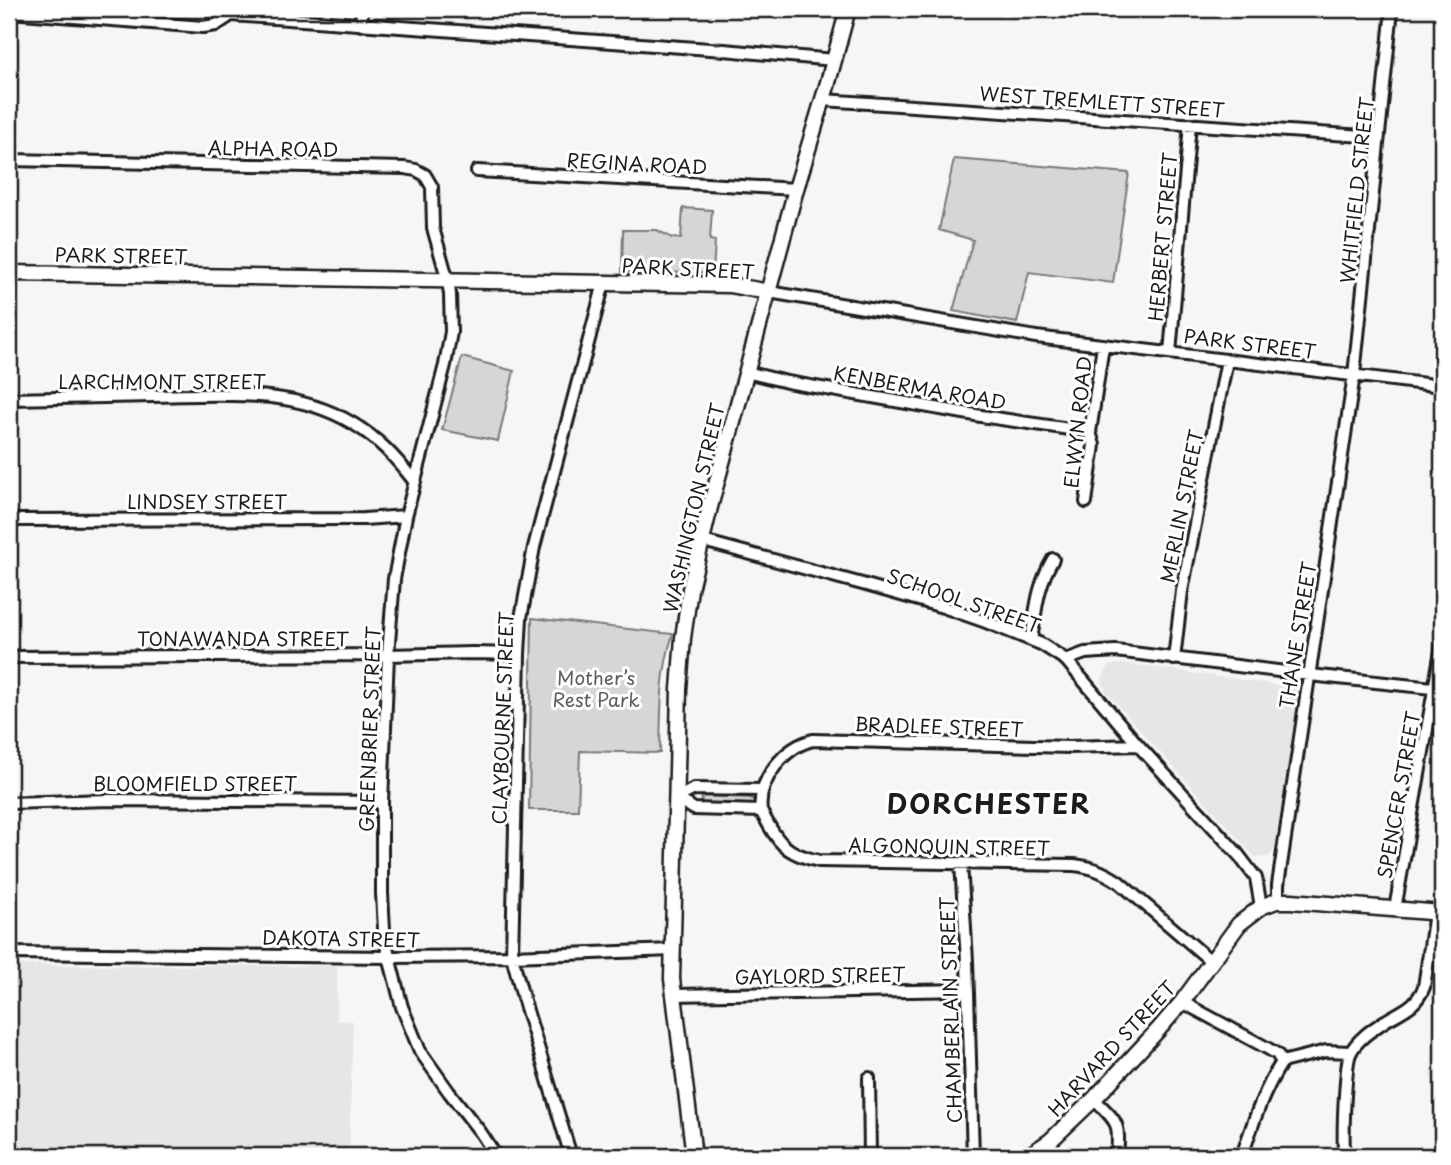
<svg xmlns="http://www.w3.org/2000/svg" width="1451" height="1165" viewBox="0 0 1451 1165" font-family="'Playpen Sans',sans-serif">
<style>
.built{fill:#e6e6e6}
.green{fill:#d6d6d6;stroke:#797979;stroke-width:2}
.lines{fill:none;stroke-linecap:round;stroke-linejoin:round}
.street-casing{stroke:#1c1c1c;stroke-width:16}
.secondary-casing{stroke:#1c1c1c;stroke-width:19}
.street{stroke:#fff;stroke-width:10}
.secondary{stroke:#fff;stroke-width:14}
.labels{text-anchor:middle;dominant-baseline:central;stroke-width:6;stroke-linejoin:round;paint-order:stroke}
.street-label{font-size:19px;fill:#1c1c1c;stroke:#fff}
.park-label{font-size:19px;fill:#5d5d5d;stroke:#fff}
.district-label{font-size:26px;font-weight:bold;letter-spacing:2px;fill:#1c1c1c;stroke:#fff}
</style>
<rect width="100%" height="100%" fill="#f6f6f6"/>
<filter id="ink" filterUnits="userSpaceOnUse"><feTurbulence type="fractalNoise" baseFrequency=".0143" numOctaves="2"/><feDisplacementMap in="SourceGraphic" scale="14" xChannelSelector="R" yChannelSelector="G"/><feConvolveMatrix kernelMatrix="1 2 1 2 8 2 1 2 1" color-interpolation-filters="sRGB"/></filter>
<g filter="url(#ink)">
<!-- built -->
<path class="built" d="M1116 664H1131L1297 688 1298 691 1276 846 1271 854 1267 857H1255L1107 693 1102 681 1103 676 1109 666Z
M9 965 337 966V1021H353L349 1156H177L9 1150Z"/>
<!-- green -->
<path class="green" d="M954 159 1129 173 1113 283 1029 272 1017 323 953 311 973 240 939 230Z
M683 208 712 210 710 240 715 241 713 273 622 272 623 230H657L672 238 681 239Z
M462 357 514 371 498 441 442 430Z
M532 618 673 634C660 673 661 712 660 753L580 751 578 810H529Z
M702 796 751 798 754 801V806H701Z"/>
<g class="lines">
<!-- street casing -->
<g class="street-casing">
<path id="street" d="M223 9 231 15 724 50 834 60
M9 12 203 27 216 25 231 15
M361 25 362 9
M823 100 1379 137
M9 160 405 168 416 170 425 175 432 187 433 228 448 281 450 294 451 332 445 365 406 516 394 579 388 655 382 802V893L384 930 389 957 402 1007 420 1051 449 1092 481 1133 496 1156
M477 171 796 189
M769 292 1036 337 1442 386
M1170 353 1190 124
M746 372 787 382 981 416 1090 432
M9 399C57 398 105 397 153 396 220 395 292 387 352 423 378 438 396 458 414 481
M1086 502 1094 445 1090 432 1103 346
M9 520 364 519 406 516
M703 541 866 585 943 607 986 622 1041 644 1066 660 1138 745 1237 853 1256 878 1261 907
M1031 640C1036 610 1037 586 1053 559
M9 657 388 655 472 653 519 654
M1174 659 1182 591 1227 360
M1066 660 1085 653 1116 651 1310 675 1442 689
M762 790 694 789 677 798 694 809 761 811C778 842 783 853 819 861L1074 865C1092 867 1104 872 1119 882L1212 962
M9 803 109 800 382 802
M761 811C757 781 784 747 813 740L1069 747 1138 745
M961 863 967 961 973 1156
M1278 901V885L1354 375 1392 9
M1395 909 1442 645
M9 953 389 957 512 956 673 950
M673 995 968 990
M1182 1002 1267 1048 1277 1054 1282 1062
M1282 1062 1326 1051 1350 1052
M869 1078 870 1156
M1094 1099C1118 1123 1120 1122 1117 1156
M571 1156 522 994 512 956 519 654 521 618 534 547 604 283
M1242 1156C1253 1123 1263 1091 1282 1062
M1344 1156C1343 1131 1344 1106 1346 1081 1347 1072 1347 1062 1350 1054 1356 1040 1373 1029 1385 1021 1403 1010 1416 1007 1424 987L1435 913"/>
</g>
<!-- secondary casing -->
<g class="secondary-casing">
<path id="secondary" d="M9 273 730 285 769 292
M694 1156 672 979 679 689 683 638 690 589 710 507 796 189 827 86 848 9
M1028 1156 1050 1141 1094 1099 1158 1030 1182 1002 1239 924 1261 907 1276 901H1291L1442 913"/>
</g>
<!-- street -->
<use href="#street" class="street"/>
<!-- secondary -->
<use href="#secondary" class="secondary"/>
</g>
</g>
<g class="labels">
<!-- street labels -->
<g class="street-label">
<text transform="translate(1102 101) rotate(4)">WEST TREMLETT STREET</text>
<text transform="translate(273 148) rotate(1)">ALPHA ROAD</text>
<text transform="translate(637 163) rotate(3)">REGINA ROAD</text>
<text transform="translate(1356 190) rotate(-84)">WHITFIELD STREET</text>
<text transform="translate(1162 237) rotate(-85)">HERBERT STREET</text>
<text transform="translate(121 255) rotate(1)">PARK STREET</text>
<text transform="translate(688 268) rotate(3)">PARK STREET</text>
<text transform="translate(1250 343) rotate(7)">PARK STREET</text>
<text x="162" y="381">LARCHMONT STREET</text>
<text transform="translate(920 387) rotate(10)">KENBERMA ROAD</text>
<text transform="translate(1077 422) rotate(-84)">ELWYN ROAD</text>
<text x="207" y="501">LINDSEY STREET</text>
<text transform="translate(1181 506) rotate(-79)">MERLIN STREET</text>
<text transform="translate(693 508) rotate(-77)">WASHINGTON STREET</text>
<text transform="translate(964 600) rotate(19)">SCHOOL STREET</text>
<text transform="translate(1297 635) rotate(-81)">THANE STREET</text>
<text x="243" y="638">TONAWANDA STREET</text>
<text transform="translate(502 718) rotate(-88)">CLAYBOURNE STREET</text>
<text transform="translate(939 726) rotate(2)">BRADLEE STREET</text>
<text transform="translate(369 729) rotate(-88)">GREENBRIER STREET</text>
<text x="195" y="783">BLOOMFIELD STREET</text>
<text transform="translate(1398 795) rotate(-80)">SPENCER STREET</text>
<text transform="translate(949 846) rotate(1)">ALGONQUIN STREET</text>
<text transform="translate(341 938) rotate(1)">DAKOTA STREET</text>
<text transform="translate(820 975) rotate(-1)">GAYLORD STREET</text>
<text transform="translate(950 1010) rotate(-92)">CHAMBERLAIN STREET</text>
<text transform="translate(1111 1048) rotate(-47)">HARVARD STREET</text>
</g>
<!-- park labels -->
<g class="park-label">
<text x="596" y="677">Mother’s<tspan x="596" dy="22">Rest Park</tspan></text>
</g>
<!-- district labels -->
<g class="district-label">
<text x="989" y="803">DORCHESTER</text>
</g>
</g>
<!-- margin -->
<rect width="1451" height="1165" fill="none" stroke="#fff" stroke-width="35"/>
<rect x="18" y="18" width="1416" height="1130" fill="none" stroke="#1c1c1c" stroke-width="2.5" filter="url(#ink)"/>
</svg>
